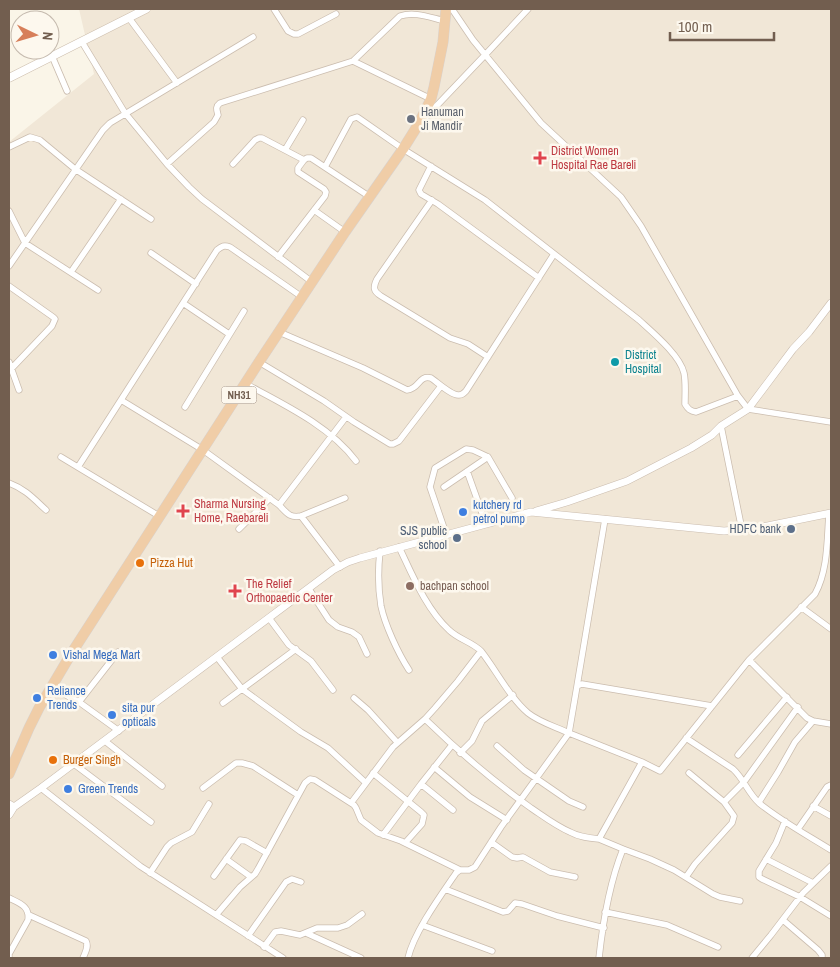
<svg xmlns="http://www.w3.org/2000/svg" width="840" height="967" viewBox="0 0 840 967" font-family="'Archivo Narrow',sans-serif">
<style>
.residential{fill:#f1e7d7}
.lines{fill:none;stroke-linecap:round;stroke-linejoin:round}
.minor-casing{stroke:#cbbdaf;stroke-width:7}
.tertiary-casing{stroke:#cbbdaf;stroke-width:8}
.secondary-casing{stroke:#cdbead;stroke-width:9}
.trunk-casing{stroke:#d8d2ce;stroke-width:11}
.minor{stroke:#fff;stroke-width:5.5}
.tertiary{stroke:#fff;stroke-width:7}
.secondary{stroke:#fff;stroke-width:8}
.trunk{stroke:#f0cda7;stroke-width:10}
.worship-dot{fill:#6b7280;stroke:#fdf8ee;stroke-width:2}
.health-dot{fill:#e0444e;stroke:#fdf8ee;stroke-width:2}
.culture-dot{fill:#0f9aa8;stroke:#fdf8ee;stroke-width:2}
.shop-dot{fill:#3f7fe0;stroke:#fdf8ee;stroke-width:2}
.service-dot{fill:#5c6f8a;stroke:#fdf8ee;stroke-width:2}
.food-dot{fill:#e8710a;stroke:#fdf8ee;stroke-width:2}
.education-dot{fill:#8d6e63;stroke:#fdf8ee;stroke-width:2}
.labels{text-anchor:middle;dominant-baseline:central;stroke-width:5;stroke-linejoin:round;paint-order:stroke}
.shield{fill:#fdf8ee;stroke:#9c8c7f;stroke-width:1}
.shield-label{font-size:11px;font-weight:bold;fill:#725e4f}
.worship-label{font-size:12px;fill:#5b616d;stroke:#fdf8ee;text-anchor:start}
.health-label{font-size:12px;fill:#be3a42;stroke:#fdf8ee;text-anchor:start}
.culture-label{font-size:12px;fill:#0d838f;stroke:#fdf8ee;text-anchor:start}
.shop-label{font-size:12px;fill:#366cbe;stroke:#fdf8ee;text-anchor:start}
.service-label{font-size:12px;fill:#4e5e75;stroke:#fdf8ee;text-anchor:end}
.food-label{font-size:12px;fill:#c56008;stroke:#fdf8ee;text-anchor:start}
.education-label{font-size:12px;fill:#785e54;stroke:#fdf8ee;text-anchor:start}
</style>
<rect width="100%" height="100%" fill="#faf5e8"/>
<!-- residential -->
<path class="residential" d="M79 9H831V958H9V142L94 74Z"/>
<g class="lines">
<!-- minor casing -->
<g class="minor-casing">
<path id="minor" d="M274 9 288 31 294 34H298L336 14
M452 9 473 40 541 123 621 197 641 226 738 396 748 409 831 422
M129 18 177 83
M82 42 125 113 167 164 189 187 202 199 312 282
M52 56 67 91
M353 61 431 99
M425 118 485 55 528 9
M9 147 30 137 40 140 75 169 151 219
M285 150 303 120
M167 164 214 122 218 115C217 110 215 107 220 103L353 61 400 16C415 11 431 18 446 21
M233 164 255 140 259 138H262L304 160 307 158H311L370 197
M431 166 419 190 421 194 438 204 539 278
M325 167 351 119 357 117 360 119 403 149 485 200 639 320C652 332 680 355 684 373 686 382 685 394 685 404 688 409 690 411 696 412L738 396
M432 200 377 279C373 287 373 291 381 296L450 338 468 344 488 357
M314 210 345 232
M9 211 25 243 98 290
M151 253 196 284
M278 257 325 196 326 192 324 189 298 172V168L304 160
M9 266 103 130 110 123 253 37
M71 272 121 199
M9 286 53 317 55 319 52 326 11 369
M183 303 229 334
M279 332 363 368 407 390C420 389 418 375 431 378 437 382 452 396 459 395 462 395 463 394 466 391L554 254
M9 362 19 390
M259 362 324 401 354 422 390 444H393L399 441 441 386
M246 384C283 404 330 426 356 461
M121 400 203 450 279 505 346 417
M185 407 244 311
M721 426 742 530
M61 457 159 516
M78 467 217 250C222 246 224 245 230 247L302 297
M467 471 486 524
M9 483C25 489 33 498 46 510
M444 487 488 457
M279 505C287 513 289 518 301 516L345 498
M301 516 340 567
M239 529 270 498
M446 534 430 487 435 468 466 449 473 450 488 457 512 498
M399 547C412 574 426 609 449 630 458 639 472 642 481 651 496 670 510 698 528 713 539 722 556 727 569 733L577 686 582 684 712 706
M380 551C378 569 378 588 381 606 385 625 398 653 409 670
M309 589 329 620 338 627 352 632 359 637 367 654
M801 607 831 629
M269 618 289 645 311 661 333 690
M217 657 242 689 301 732 328 748 366 783
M749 660 807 718 813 721 831 724
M577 686 605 519
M51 687 79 702 119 731
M354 698 368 710 397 742
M79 702 118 652
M223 703 296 649
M425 719C458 751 493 781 531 808 543 816 556 826 570 832 579 837 589 838 599 839
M686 738 733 769C744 779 748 793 759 803 781 821 807 835 831 850
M105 741 162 786
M497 746 524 770 569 801 583 807
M460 753 472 741 482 721 513 695
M738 755 787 697
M74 764 151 822
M434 767 470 797 507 820
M373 773 421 812 424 815 422 824 405 843
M421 784 453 810
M41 788 140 866 283 958
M203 788 236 763H242L253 766 298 795
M724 802 744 782 798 707
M759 802 778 772 795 742 813 721
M351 803 393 747 425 719 435 708 458 681 481 651
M813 806 831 816
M785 821 776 843 759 871V877L762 879 800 897 831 916
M798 829 827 787 831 785
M383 835 421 784 452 745
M491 842 512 857 517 858 523 857 550 872 575 877
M623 849 650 859 674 870 713 894 720 897 740 901
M226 859 251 877
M766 859 813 883
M150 873 167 847 171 843 192 832 209 804
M214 876 240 840 246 841 267 853
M686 877 695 864 732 823 734 816 724 802 689 773
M445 889 503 912 508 911 515 903 522 904 557 916 604 928
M9 898C19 903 30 906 28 920L9 954V957
M605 912 667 925 718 947
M29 915 86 941C89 947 85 953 83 958
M216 915 240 887 255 874 258 869 305 783 310 779 315 780 354 805 356 808 361 820 378 833 401 841 460 870
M783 920 818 950 822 955V958
M422 925 492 951
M306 933 361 958
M248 936 286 882 292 879 301 882
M264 947 275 932 281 931 300 935 317 928H338L347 925 362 914
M408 958C414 932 441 895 456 873L460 870H469L475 867 501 827 569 733 642 762 660 771 749 660 815 594C828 570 827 541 829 514
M599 958C603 921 609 884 623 849L599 839 642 762
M752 958 771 935 803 893 831 866"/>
</g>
<!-- tertiary casing -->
<g class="tertiary-casing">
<path id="tertiary" d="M536 511 567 502 627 481 691 448 712 435 721 426 748 409 793 349 809 332 831 303
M9 804 14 807 41 788 333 570 348 562 360 558 531 512 724 531 758 528 831 513
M9 815 14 807"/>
</g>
<!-- secondary casing -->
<g class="secondary-casing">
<path id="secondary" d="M9 78 146 9"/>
</g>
<!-- trunk casing -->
<g class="trunk-casing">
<path id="trunk" d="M9 774 29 728 39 708 71 654 259 362 345 232 403 149 418 125 431 99 434 87 443 42 446 9"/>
</g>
<!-- minor -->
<use href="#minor" class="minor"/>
<!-- tertiary -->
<use href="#tertiary" class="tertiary"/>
<!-- secondary -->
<use href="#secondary" class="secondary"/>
<!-- trunk -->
<use href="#trunk" class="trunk"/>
</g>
<!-- markers -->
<circle class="worship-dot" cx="411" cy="119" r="5"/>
<g class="health-dot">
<path d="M537.5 150.5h5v5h5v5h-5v5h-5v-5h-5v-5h5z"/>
<path d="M180.5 503.5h5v5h5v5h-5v5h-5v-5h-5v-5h5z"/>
<path d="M232.5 583.5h5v5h5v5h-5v5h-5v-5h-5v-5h5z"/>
</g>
<circle class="culture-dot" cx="615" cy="362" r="5"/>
<g class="shop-dot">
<circle cx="463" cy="512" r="5"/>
<circle cx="53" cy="655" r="5"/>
<circle cx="37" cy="698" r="5"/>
<circle cx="112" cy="715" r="5"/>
<circle cx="68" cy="789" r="5"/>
</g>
<g class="service-dot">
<circle cx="791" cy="529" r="5"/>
<circle cx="457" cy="538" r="5"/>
</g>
<g class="food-dot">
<circle cx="140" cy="563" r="5"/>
<circle cx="53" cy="760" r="5"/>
</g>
<circle class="education-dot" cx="410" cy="586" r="5"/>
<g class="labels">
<!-- shield labels -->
<rect class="shield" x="221.5" y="386.5" width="35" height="17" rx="4"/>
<g class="shield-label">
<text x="239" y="395">NH31</text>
</g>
<!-- worship labels -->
<g class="worship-label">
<text x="421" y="112">Hanuman<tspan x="421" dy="14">Ji Mandir</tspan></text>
</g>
<!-- health labels -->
<g class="health-label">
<text x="551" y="151">District Women<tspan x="551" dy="14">Hospital Rae Bareli</tspan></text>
<text x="194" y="504">Sharma Nursing<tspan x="194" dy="14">Home, Raebareli</tspan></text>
<text x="246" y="584">The Relief<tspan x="246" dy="14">Orthopaedic Center</tspan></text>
</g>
<!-- culture labels -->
<g class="culture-label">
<text x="625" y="355">District<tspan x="625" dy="14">Hospital</tspan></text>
</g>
<!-- shop labels -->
<g class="shop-label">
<text x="473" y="505">kutchery rd<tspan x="473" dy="14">petrol pump</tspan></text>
<text x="63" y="655">Vishal Mega Mart</text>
<text x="47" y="691">Reliance<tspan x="47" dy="14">Trends</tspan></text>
<text x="122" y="708">sita pur<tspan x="122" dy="14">opticals</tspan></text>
<text x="78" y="789">Green Trends</text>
</g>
<!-- service labels -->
<g class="service-label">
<text x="781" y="529">HDFC bank</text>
<text x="447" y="531">SJS public<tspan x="447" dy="14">school</tspan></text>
</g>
<!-- food labels -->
<g class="food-label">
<text x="150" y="563">Pizza Hut</text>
<text x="63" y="760">Burger Singh</text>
</g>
<!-- education labels -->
<g class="education-label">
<text x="420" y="586">bachpan school</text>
</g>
</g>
<!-- border -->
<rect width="840" height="967" fill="none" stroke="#725e4f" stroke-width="20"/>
<!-- north arrow -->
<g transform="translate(35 35) rotate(95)"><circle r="24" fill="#fdf8ee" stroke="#c5baae"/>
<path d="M0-4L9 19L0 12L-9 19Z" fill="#d77f5a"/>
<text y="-8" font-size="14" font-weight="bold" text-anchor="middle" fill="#725e4f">N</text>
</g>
<!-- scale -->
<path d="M670 32v8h104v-8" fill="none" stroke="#725e4f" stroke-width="2.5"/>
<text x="678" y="32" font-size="15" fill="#725e4f" stroke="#fdf8ee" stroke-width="4" paint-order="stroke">100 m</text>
</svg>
